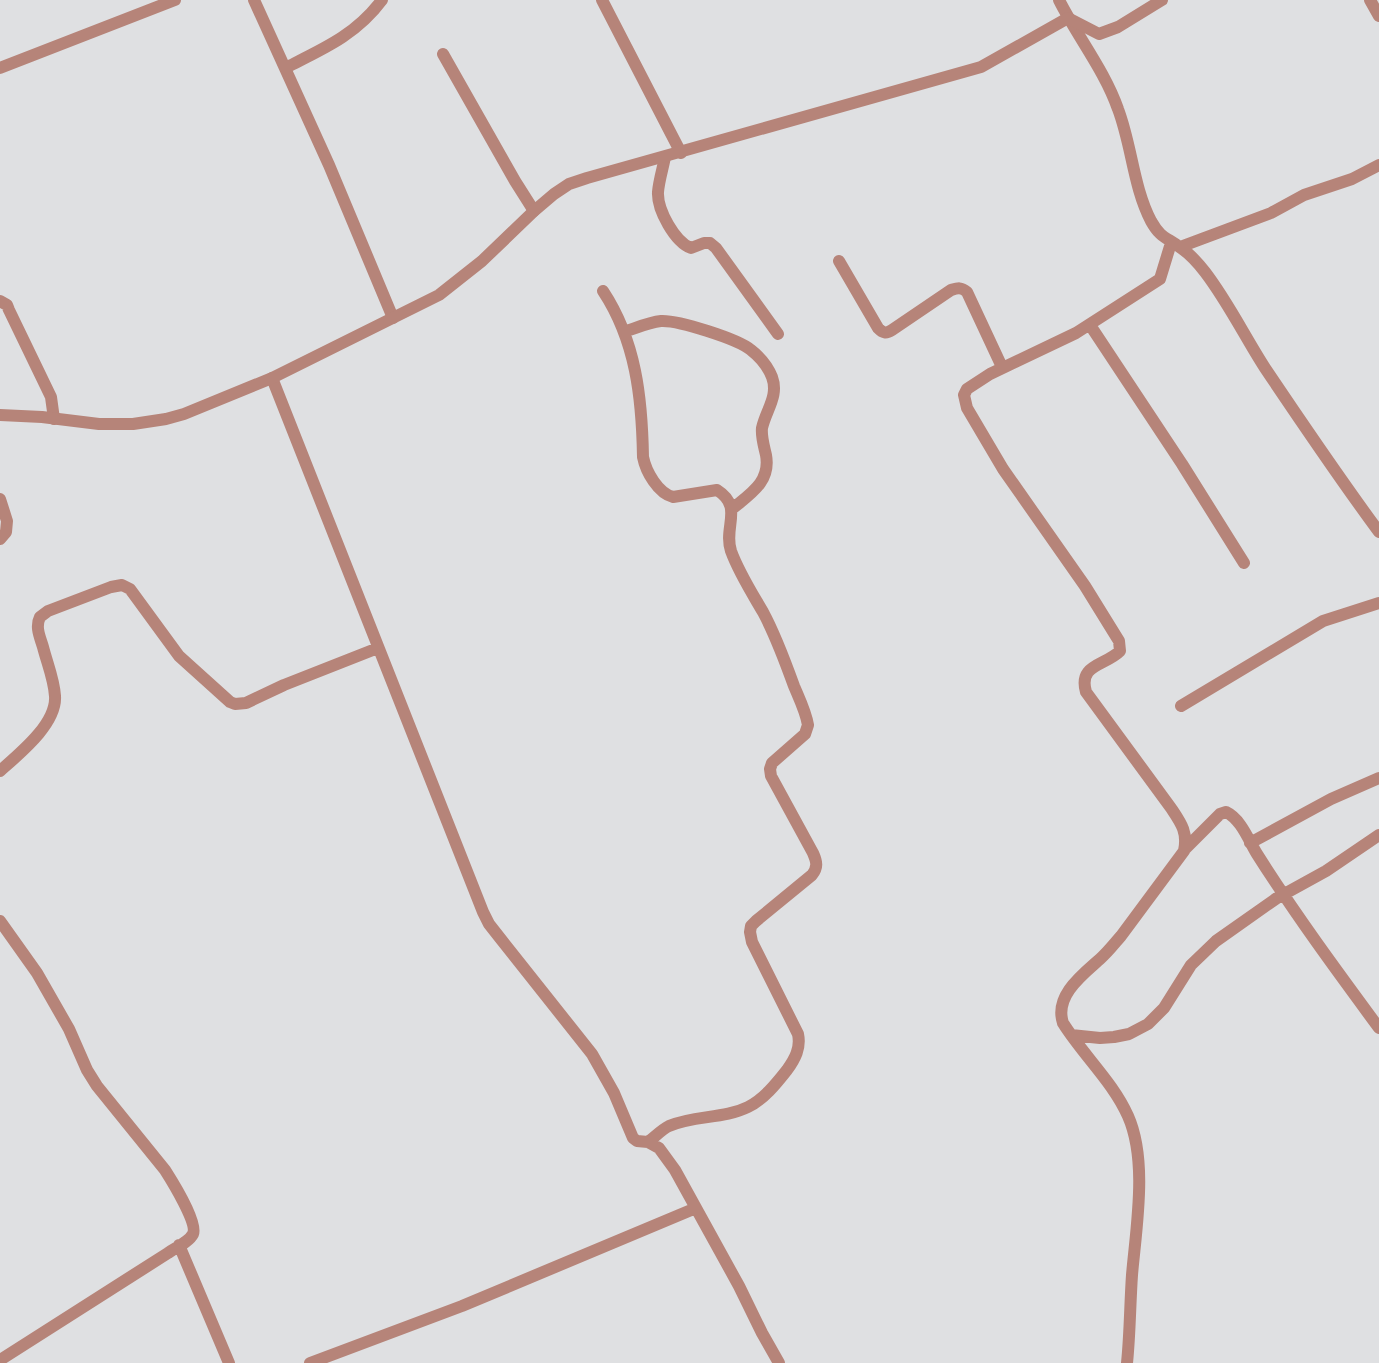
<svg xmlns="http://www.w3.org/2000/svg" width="1379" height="1363" viewBox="0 0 1379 1363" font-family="'Crimson Pro',serif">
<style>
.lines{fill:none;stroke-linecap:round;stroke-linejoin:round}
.minor{stroke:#b68479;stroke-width:12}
.tertiary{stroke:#b68479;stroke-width:12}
</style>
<rect width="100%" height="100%" fill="#dfe0e2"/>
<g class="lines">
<!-- minor -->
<path class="minor" d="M254 0 329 165 393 318
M602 0 681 153
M1059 0C1077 36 1105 71 1118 109 1132 146 1133 186 1151 221 1161 239 1167 237 1181 248 1190 254 1198 263 1205 272 1228 302 1245 337 1265 368 1302 423 1340 479 1379 532
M1370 0 1379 16
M443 54 515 181 534 211
M0 68 175 0
M285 68C323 49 356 35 382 0
M665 157C663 168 659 180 658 192 657 210 675 242 691 248L704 243H710L716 248 778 334
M1180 247 1271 213 1304 195 1352 179 1379 165
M839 261 878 328C883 333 886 334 892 330L951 290C958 288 961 287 967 292L1002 367
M603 291C636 341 642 398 643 457 646 472 658 493 673 497L717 490C744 507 723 527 731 551 739 573 752 593 763 612 776 636 785 661 794 686 799 698 806 712 808 725L805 734 772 763 770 769 771 776 813 853C817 862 818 867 812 875L756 921 751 926 750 932 752 942 798 1034C801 1048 795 1059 787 1070 776 1084 764 1099 748 1107 724 1119 694 1115 669 1126 661 1130 655 1137 648 1142
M0 301 7 305 9 310 51 397 54 419
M1090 325 1182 464 1244 563
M624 332C636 328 649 322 661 321 678 320 738 339 751 350 760 357 768 367 772 377 779 396 766 410 762 428 761 437 764 446 766 455 771 482 750 494 732 509
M272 378 483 912 489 924 500 938 592 1054 614 1093 633 1138 637 1141 648 1142 659 1148 675 1170 739 1286 762 1333 779 1363
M0 499 7 521 6 532 0 539
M1181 706 1323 621 1379 603
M0 771C19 754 57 724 55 696 54 679 47 663 43 647 40 637 35 627 40 617L48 611 111 587 122 585 130 589 179 656 230 702 235 704 246 703 284 685 378 648
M1250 843 1331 799 1379 778
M1184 850 1220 814 1226 812C1241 819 1249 841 1257 854 1295 914 1337 971 1379 1028
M0 921 37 973 69 1029 87 1070 97 1086 165 1170C172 1181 198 1223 193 1234 189 1242 175 1248 168 1253L0 1360
M1071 1035 1100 1038 1114 1037 1129 1034 1148 1024 1164 1008 1191 965 1216 941 1277 898 1326 871 1379 835
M179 1245 229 1363
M310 1363 462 1306 696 1208
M1127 1363C1130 1334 1130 1304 1132 1275 1136 1228 1148 1161 1128 1116 1113 1082 1083 1055 1063 1023 1054 996 1082 975 1100 959 1108 952 1114 944 1121 936L1184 851C1188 832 1181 823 1171 808L1086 692C1078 664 1105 666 1120 651L1119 641 1085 586 1003 469 967 408 964 395 967 389 990 374 1076 333 1160 279 1171 243"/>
<!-- tertiary -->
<path class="tertiary" d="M0 415 42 417 99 424H133L166 419 184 414 272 378 439 295 482 261 534 211 554 194 569 184 587 178 981 67 1068 18 1099 34 1118 27 1162 0"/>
</g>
</svg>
